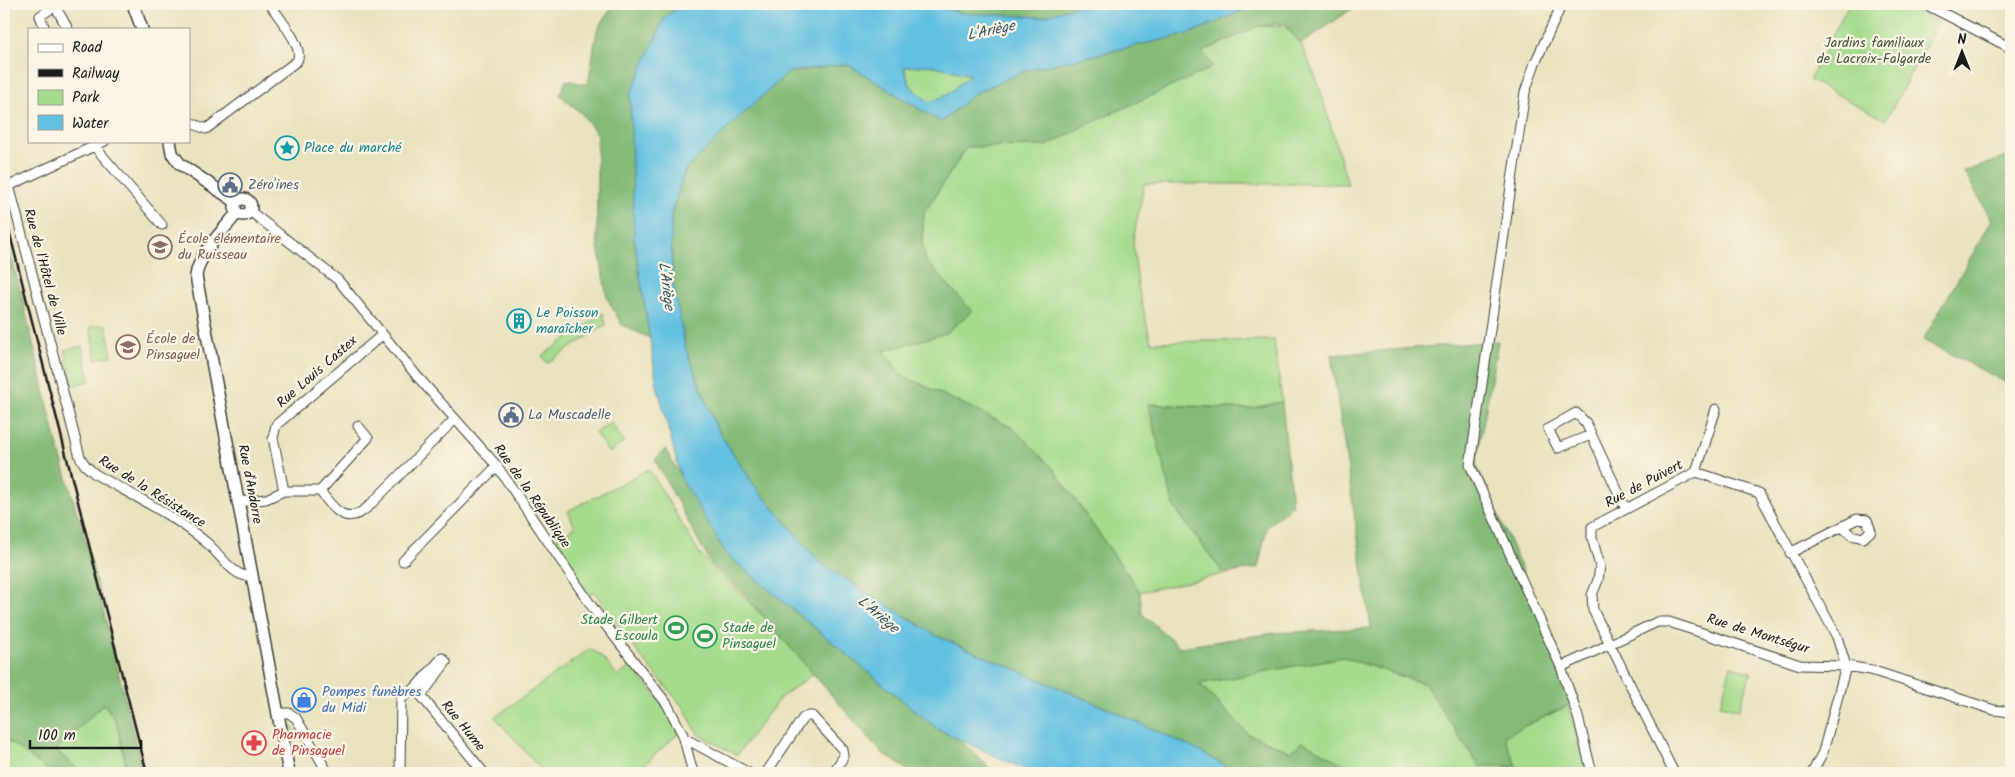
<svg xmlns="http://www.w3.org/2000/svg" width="2015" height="777" viewBox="0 0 2015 777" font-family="Kalam,sans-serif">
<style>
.green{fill:#a5db8c;stroke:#607c54}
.forest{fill:#84bb78;stroke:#506c4a}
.water{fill:#62c0e1;stroke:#3f6e7e;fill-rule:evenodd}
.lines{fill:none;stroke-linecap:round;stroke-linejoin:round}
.minor-casing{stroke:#3b3a34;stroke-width:11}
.major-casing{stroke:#3b3a34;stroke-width:14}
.minor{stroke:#fff;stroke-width:9}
.major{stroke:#fff;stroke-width:11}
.rail{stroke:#1c1c1c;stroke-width:2.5}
.labels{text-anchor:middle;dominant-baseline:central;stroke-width:4.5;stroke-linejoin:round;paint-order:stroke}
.park-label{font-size:14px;fill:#45553e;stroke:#fcf5e5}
.culture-label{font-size:14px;fill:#0d838f;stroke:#fcf5e5;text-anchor:start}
.service-label{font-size:14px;fill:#4e5e75;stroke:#fcf5e5;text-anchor:start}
.education-label{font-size:14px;fill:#785e54;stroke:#fcf5e5;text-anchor:start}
.street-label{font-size:14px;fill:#1c1c1c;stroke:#fcf5e5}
.leisure-label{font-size:14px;fill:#27864d;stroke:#fcf5e5;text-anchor:end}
.shop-label{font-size:14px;fill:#366cbe;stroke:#fcf5e5;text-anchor:start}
.health-label{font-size:14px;fill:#be3a42;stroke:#fcf5e5;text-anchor:start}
.water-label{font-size:15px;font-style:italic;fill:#345561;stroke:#fcf5e5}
</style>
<rect width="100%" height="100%" fill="#fcf5e5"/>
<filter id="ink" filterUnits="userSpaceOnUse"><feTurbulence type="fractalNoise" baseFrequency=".02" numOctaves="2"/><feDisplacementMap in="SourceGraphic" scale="10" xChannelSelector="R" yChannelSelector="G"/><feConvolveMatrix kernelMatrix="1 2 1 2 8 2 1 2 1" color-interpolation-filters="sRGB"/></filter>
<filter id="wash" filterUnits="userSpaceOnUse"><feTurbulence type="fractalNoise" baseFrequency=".0096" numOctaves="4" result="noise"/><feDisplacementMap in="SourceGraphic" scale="20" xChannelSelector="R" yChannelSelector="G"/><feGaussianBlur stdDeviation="1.12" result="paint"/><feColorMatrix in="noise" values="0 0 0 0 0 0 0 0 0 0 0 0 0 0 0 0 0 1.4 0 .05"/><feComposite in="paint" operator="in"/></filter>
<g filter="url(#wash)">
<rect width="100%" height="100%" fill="#e9e2bf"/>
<!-- green -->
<path class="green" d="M1849 4H1903L1938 22 1886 120 1809 80Z
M1258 26 1286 27 1301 44 1318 83 1348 184H1144L1133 241 1138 286 1151 342 1274 340 1282 402 1248 409 1148 404 1174 507 1224 574 1140 592 1052 467 1013 428 900 374 884 351 946 333 972 311 926 261 922 242 924 213 967 147 1046 146 1091 123 1213 67 1202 52Z
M931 65 971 75 947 95 930 102C912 91 909 86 904 66Z
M603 313 606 325 547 363 542 356Z
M106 324 112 356 96 359 90 327Z
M82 346 90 381 73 385 65 350Z
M611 422 624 442 609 453 595 433Z
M649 469 700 554 774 627 816 672 780 698 737 755 698 734 684 708 641 657 594 592 589 595 552 541 575 527 568 511Z
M590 649 600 655 618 676 631 666 662 703 679 733 635 773H544L495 717Z
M1343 657 1425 684 1479 766H1516L1503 736 1568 706 1588 773H1360L1302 742 1292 752 1248 734 1199 683Z
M1731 666 1751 672 1739 710 1720 705Z
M104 704 116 721 128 773H82L56 750Z
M292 726 300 736 291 741 289 727Z
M4 738 52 773H4Z"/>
<!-- forest -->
<path class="forest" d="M614 4H684L665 17 634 238 650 338 622 325 607 298 597 239V134L582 114 560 95 566 80 588 85 597 30Z
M930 4H1082L1042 17 960 13Z
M1258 4H1359L1301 44 1284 24 1258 26 1202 52 1214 67 1091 123 1046 146 967 147 924 213 922 242 926 261 972 311 946 333 884 351 900 374 1013 428 1052 467 1140 592 1142 614 1180 647 1274 633 1371 628 1331 355 1498 341 1476 464 1579 700 1504 736 1516 766H1479L1425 684 1343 657 1199 684 1248 734 1291 752 1302 741 1360 773H1238L1193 748 1111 710 937 636 820 563 754 485 717 429 686 350 672 277 671 215 685 170 743 114 789 72 847 64 941 122 975 93 1027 70 1188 34Z
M2006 157 2011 161V385L1923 340 1992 220 1964 172Z
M4 230 21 293 56 440 92 564 143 773H128L116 721 104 704 56 750 82 773H52L4 738Z
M1282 402 1292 505 1267 527 1258 568 1224 574 1174 507 1148 404 1248 409Z
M665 449 727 555 937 729 957 738 996 773H913L882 753 743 593 710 562 655 460Z"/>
<!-- water -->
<path class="water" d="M684 4H930L960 13 1041 17 1082 4H1258L1188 34 1027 70 975 93 941 122 847 64 789 72 743 114 685 170 671 215 672 277 686 350 717 429 754 485 820 563 937 636 1111 710 1193 748 1238 773H1032L937 729 727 555 681 478 657 385 634 238 630 95 665 17ZM931 65 970 75 947 95 930 102C912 91 909 86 904 67Z"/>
</g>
<g filter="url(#ink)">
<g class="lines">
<!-- minor casing -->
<g class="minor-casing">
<path id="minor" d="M1562 4 1535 63 1525 92 1470 465 1561 667 1578 717 1592 773
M1925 4 2011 48
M45 29 40 16 55 6 68 29
M189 122 206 129 297 61C305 47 278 17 270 4
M105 141 11 185 10 189 80 457 85 465 95 474C132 495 174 515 207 543 220 554 234 579 252 576
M95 147 162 225
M250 211 338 280 417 376 497 466 597 614 667 704 683 735 693 773
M1591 435 1558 448 1548 429 1576 413 1586 423 1626 509
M1696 472 1716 409
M284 491 273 438 276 425 382 335
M320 491 368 438 358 426
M237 502 266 499 284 491H320C334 510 347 527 369 506L455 419
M1790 553 1857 519 1867 520 1871 531 1863 538 1851 535 1842 527
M403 561 497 466
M1561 667 1657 622H1669L1800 665 1846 666 1871 670 1994 710 2011 712
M418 692 484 773
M277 713H289L296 718 328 773
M684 738 749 773
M400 773 401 699 415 688 442 658 446 662 421 696
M766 773 803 718 808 716H812L843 750 844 756 833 773
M1674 773 1593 610 1592 595 1598 580 1600 566 1592 538V527L1696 472 1759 493 1837 637 1846 666 1823 752 1812 773"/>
</g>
<!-- major casing -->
<g class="major-casing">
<path id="major" d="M133 4 142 29
M170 141 172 153 180 164 236 202
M235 207a8 8 0 1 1 16 0a8 8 0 1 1-16 0Z
M237 213C223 231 199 253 196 276L289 773"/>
</g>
<!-- minor -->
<use href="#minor" class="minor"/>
<!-- major -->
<use href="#major" class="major"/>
<!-- rail -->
<path class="rail" d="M4 211 147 773"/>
</g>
</g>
<!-- icons -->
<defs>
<g id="sight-ring" transform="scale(1.25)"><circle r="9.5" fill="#fcf5e5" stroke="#0f9aa8" stroke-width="1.5"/><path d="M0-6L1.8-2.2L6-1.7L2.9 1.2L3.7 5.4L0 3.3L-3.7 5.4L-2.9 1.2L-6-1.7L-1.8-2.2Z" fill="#0f9aa8"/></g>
<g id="civic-ring" transform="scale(1.25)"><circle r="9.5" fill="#fcf5e5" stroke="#5c6f8a" stroke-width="1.5"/><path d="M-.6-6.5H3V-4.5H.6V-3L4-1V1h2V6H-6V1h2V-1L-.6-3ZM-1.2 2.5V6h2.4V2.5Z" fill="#5c6f8a"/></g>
<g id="school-ring" transform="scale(1.25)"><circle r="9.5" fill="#fcf5e5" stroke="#8d6e63" stroke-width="1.5"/><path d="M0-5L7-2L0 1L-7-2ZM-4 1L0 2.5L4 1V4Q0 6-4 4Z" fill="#8d6e63"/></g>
<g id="building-ring" transform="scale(1.25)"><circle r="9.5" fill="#fcf5e5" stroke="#0f9aa8" stroke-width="1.5"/><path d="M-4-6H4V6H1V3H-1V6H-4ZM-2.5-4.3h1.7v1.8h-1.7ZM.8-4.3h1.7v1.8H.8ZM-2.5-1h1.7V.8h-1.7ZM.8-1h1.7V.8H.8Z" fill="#0f9aa8"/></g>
<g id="stadium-ring" transform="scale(1.25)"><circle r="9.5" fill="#fcf5e5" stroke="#2e9e5b" stroke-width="1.5"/><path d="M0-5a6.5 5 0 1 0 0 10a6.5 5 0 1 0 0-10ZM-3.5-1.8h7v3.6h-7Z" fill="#2e9e5b"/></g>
<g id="shop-ring" transform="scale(1.25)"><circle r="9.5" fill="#fcf5e5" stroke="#3f7fe0" stroke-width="1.5"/><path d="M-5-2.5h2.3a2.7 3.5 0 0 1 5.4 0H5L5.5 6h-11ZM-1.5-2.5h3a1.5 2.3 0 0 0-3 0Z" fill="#3f7fe0"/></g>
<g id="pharmacy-ring" transform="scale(1.25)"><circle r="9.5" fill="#fcf5e5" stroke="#e0444e" stroke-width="1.5"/><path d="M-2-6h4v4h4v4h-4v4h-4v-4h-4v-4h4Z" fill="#e0444e"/></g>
</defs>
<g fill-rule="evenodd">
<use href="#sight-ring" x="287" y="148"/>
<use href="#civic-ring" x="230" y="185"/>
<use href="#school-ring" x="160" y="247"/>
<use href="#building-ring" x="519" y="321"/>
<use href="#school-ring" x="128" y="347"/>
<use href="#civic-ring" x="511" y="415"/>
<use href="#stadium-ring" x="676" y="628"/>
<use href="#stadium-ring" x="705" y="636"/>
<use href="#shop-ring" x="304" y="700"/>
<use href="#pharmacy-ring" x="254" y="743"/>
</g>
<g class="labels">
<!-- park labels -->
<g class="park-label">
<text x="1874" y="43">Jardins familiaux<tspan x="1874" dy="16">de Lacroix-Falgarde</tspan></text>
</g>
<!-- culture labels -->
<g class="culture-label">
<text x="304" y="148">Place du marché</text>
<text x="536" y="313">Le Poisson<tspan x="536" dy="16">maraîcher</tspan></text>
</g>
<!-- service labels -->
<g class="service-label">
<text x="248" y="185">Zéro'ines</text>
<text x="528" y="415">La Muscadelle</text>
</g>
<!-- education labels -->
<g class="education-label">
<text x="178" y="239">École élémentaire<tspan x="178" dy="16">du Ruisseau</tspan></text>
<text x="146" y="339">École de<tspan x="146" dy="16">Pinsaguel</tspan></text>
</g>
<!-- street labels -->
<g class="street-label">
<text transform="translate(45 272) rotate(75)">Rue de l'Hôtel de Ville</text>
<text transform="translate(317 372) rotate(-41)">Rue Louis Castex</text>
<text transform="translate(250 484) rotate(79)">Rue d'Andorre</text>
<text transform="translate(1644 484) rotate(-28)">Rue de Puivert</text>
<text transform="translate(152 492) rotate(32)">Rue de la Résistance</text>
<text transform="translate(532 496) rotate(55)">Rue de la République</text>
<text transform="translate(1758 634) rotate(17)">Rue de Montségur</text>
<text transform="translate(463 726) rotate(51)">Rue Hume</text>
</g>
<!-- leisure labels -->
<g class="leisure-label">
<text x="658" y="620">Stade Gilbert<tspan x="658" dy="16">Escoula</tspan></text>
<text x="722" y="628" text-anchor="start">Stade de<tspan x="722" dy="16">Pinsaguel</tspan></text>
</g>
<!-- shop labels -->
<g class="shop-label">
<text x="322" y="692">Pompes funèbres<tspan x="322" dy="16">du Midi</tspan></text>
</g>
<!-- health labels -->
<g class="health-label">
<text x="272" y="735">Pharmacie<tspan x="272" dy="16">de Pinsaguel</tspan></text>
</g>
<!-- water labels -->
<g class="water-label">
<text transform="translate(991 31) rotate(-12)">L'Ariège</text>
<text transform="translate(666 286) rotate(83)">L'Ariège</text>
<text transform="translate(878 615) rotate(40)">L'Ariège</text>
</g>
</g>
<!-- margin -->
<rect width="2015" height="777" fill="none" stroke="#fcf5e5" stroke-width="20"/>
<!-- legend -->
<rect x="28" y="28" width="162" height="115" fill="#fcf5e5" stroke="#a29e95"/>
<rect x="38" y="44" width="25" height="8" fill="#ffffff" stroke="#a29e95"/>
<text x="72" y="52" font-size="15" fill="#1c1c1c">Road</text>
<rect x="38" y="69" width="25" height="8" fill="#1c1c1c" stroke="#a29e95"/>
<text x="72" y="78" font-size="15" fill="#1c1c1c">Railway</text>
<rect x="38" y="90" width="25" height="15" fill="#a5db8c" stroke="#a29e95"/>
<text x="72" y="102" font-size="15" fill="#1c1c1c">Park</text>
<rect x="38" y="115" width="25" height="15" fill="#62c0e1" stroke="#a29e95"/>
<text x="72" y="128" font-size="15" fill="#1c1c1c">Water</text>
<!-- north arrow -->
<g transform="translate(1962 52)" stroke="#fcf5e5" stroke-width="4" paint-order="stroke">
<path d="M0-4L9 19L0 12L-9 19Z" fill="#1c1c1c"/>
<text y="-8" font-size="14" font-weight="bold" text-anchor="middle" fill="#1c1c1c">N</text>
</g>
<!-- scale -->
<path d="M30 740v8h111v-8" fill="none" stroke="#1c1c1c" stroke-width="2.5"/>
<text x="38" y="740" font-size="15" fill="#1c1c1c" stroke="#fcf5e5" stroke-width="4" paint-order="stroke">100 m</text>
</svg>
